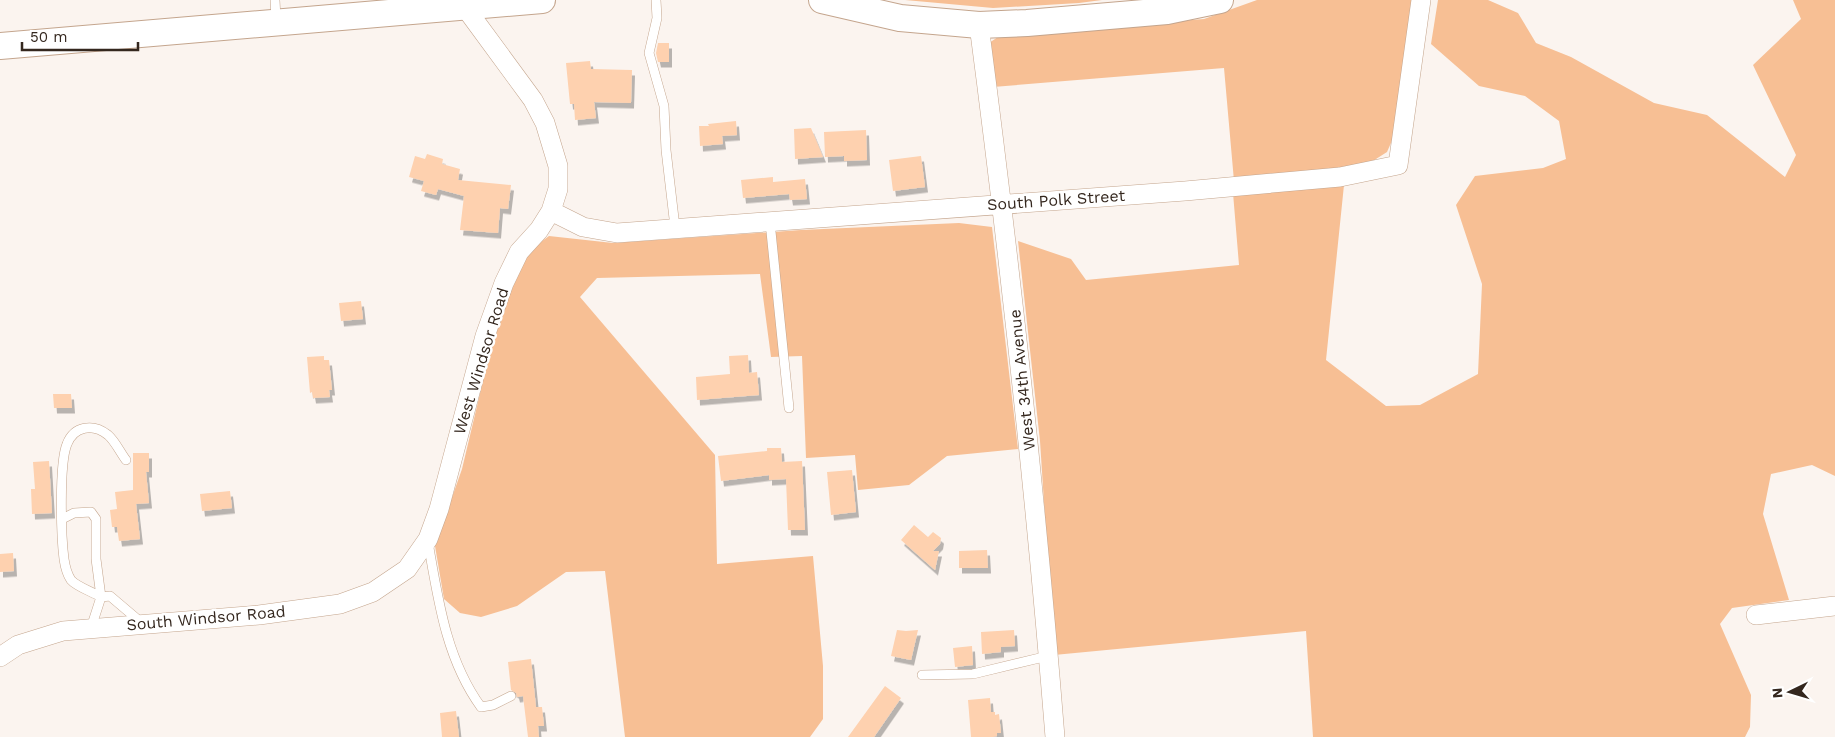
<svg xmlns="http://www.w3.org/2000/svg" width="1835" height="737" viewBox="0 0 1835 737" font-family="'Work Sans',sans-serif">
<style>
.green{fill:#f7bf94}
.building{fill:#fed1af;filter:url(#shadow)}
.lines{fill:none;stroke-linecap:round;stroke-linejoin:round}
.lane-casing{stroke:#c4a58d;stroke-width:10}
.street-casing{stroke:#c4a58d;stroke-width:20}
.secondary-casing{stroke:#c4a58d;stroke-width:28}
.lane{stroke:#fff;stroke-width:9}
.street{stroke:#fff;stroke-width:19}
.secondary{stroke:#fff;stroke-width:26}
.labels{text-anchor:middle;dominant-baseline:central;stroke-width:5;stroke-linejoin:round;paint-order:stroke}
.street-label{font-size:16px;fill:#34271e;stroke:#fff}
</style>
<defs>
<filter id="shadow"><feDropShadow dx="3" dy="5.5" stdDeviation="0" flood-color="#0004"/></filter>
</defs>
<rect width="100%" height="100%" fill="#fbf4ef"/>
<!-- green -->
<path class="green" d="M905 0H1102L1079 3 993 8Z
M1257 0H1413L1394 136 1387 152 1365 166 1234 181 1224 68 993 87 989 43 1001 35 1204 19Z
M1438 0H1488L1518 13 1536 43 1571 57 1654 103 1707 115 1785 177 1796 155 1753 65 1801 19 1793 0H1835V476L1812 465 1771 474 1763 514 1789 600 1732 608 1720 624 1751 695 1750 727 1745 737H1313L1306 631 1054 655 1040 441 1018 241 1071 259 1086 280 1239 265 1233 193 1344 185 1326 360 1386 406 1420 405 1478 374 1482 284 1456 205 1475 176 1543 168 1566 159 1559 121 1525 96 1479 86 1431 44Z
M959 223 992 227 1018 449 947 456 909 485 858 490 855 455 806 458 802 356 771 357 760 274 597 278 580 297 715 455 717 564 813 556 823 666V719L810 737H625L605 571 566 572 517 606 481 617 460 613 444 599 435 546 462 469 493 339 520 268 530 250 549 236 613 243 801 230Z"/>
<!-- building -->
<path class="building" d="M658 43H669V62H658L656 53Z
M590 61 591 69 632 70 631 103 594 102 596 118 575 120 574 104H570L566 63Z
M736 121 737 135 722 136 723 144 700 146 699 126H709L708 124Z
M811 128 823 157 795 159 794 129Z
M866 130 867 160 844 161V156L825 157 824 132Z
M427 154 443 159 442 164 460 169 458 180 511 185 508 209 500 208 498 233 460 230 464 196 438 189 436 195 421 191 424 181 409 177 415 156 425 159Z
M921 156 925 187 893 191 889 160Z
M773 177V182L805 179 807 199 790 200 789 194 743 198 741 180Z
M361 301 363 319 341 321 339 303Z
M748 355 749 373 757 372 759 395 697 400 696 377 730 374 729 356Z
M324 356V360H329L332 390H329L330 397 313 398 312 392 310 393 307 357Z
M53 394H71L72 408H54Z
M767 448H781L782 462 802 461 805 530H788L786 479 769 480V475L721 481 718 456 767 451Z
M133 453H149V472H146L149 503 136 504 140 539 119 541 117 527H112L110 510 117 509 115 492 133 490Z
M49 461 52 513 32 514 31 489H35L33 462Z
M852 470 856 512 831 515 827 472Z
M230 491 232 508 202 511 200 494Z
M914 525 928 537 933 532 941 538 940 544 933 551H939L935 570 901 540Z
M987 550 988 568H959V551Z
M13 553 14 571 0 572V554Z
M897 630 906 631 918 630 911 660 891 656Z
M1014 630 1015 646 1001 647V652L982 654 981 632Z
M972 646 973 665 955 667 953 648Z
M531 659 536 707H542L544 726H538L539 737H528L523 696 517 697 516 693 511 690 508 662Z
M885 686 901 698 874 737H848Z
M990 698 991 712H995V715L999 714 1001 733H997V736L993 737H971L968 700Z
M456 711 459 737H442L440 713Z"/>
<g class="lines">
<!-- lane casing -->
<g class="lane-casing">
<path id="lane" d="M275 0 276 19
M656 0 657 18 649 53 664 106 666 150 675 227
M770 222 789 408
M62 519 74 513 91 512 96 519V559L101 597
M428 542C438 599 446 659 481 707L493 705 511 696
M101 597C93 592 77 587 71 580 67 574 65 566 64 559 61 536 59 463 67 444 74 426 93 423 108 435 115 441 120 452 126 460
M91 628 101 597 110 596 143 624
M922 675 973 674 1048 656"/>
</g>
<!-- street casing -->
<g class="street-casing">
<path id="street" d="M979 25C1010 262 1036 499 1055 737
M551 211 583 227 617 233 1185 191 1340 177 1398 165 1421 0
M1756 615 1835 606
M0 657 18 645 63 631 259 615 340 604 373 592 407 569 428 539 439 509 485 336 504 283 519 252 539 230 551 211 558 189V166L545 123 533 100 464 6"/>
</g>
<!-- secondary casing -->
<g class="secondary-casing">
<path id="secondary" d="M822 0 900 18 979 25 1027 23 1167 11 1220 0
M0 46 542 0"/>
</g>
<!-- lane -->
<use href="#lane" class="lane"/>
<!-- street -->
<use href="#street" class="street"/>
<!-- secondary -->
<use href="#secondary" class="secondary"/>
</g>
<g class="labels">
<!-- street labels -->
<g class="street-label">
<text transform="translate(1056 200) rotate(-4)">South Polk Street</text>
<text transform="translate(481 361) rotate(-73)">West Windsor Road</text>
<text transform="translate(1022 380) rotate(-96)">West 34th Avenue</text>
<text transform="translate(206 618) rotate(-5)">South Windsor Road</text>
</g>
</g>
<!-- north arrow -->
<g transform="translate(1790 692) rotate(265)" stroke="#ffffff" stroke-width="4" paint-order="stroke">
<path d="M0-4L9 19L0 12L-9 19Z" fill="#34271e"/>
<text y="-8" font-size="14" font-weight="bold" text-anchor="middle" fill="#34271e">N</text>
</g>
<!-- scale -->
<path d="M22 42v8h116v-8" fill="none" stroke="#34271e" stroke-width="2.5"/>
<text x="30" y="42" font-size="15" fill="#34271e" stroke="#ffffff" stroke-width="4" paint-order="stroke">50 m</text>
</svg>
